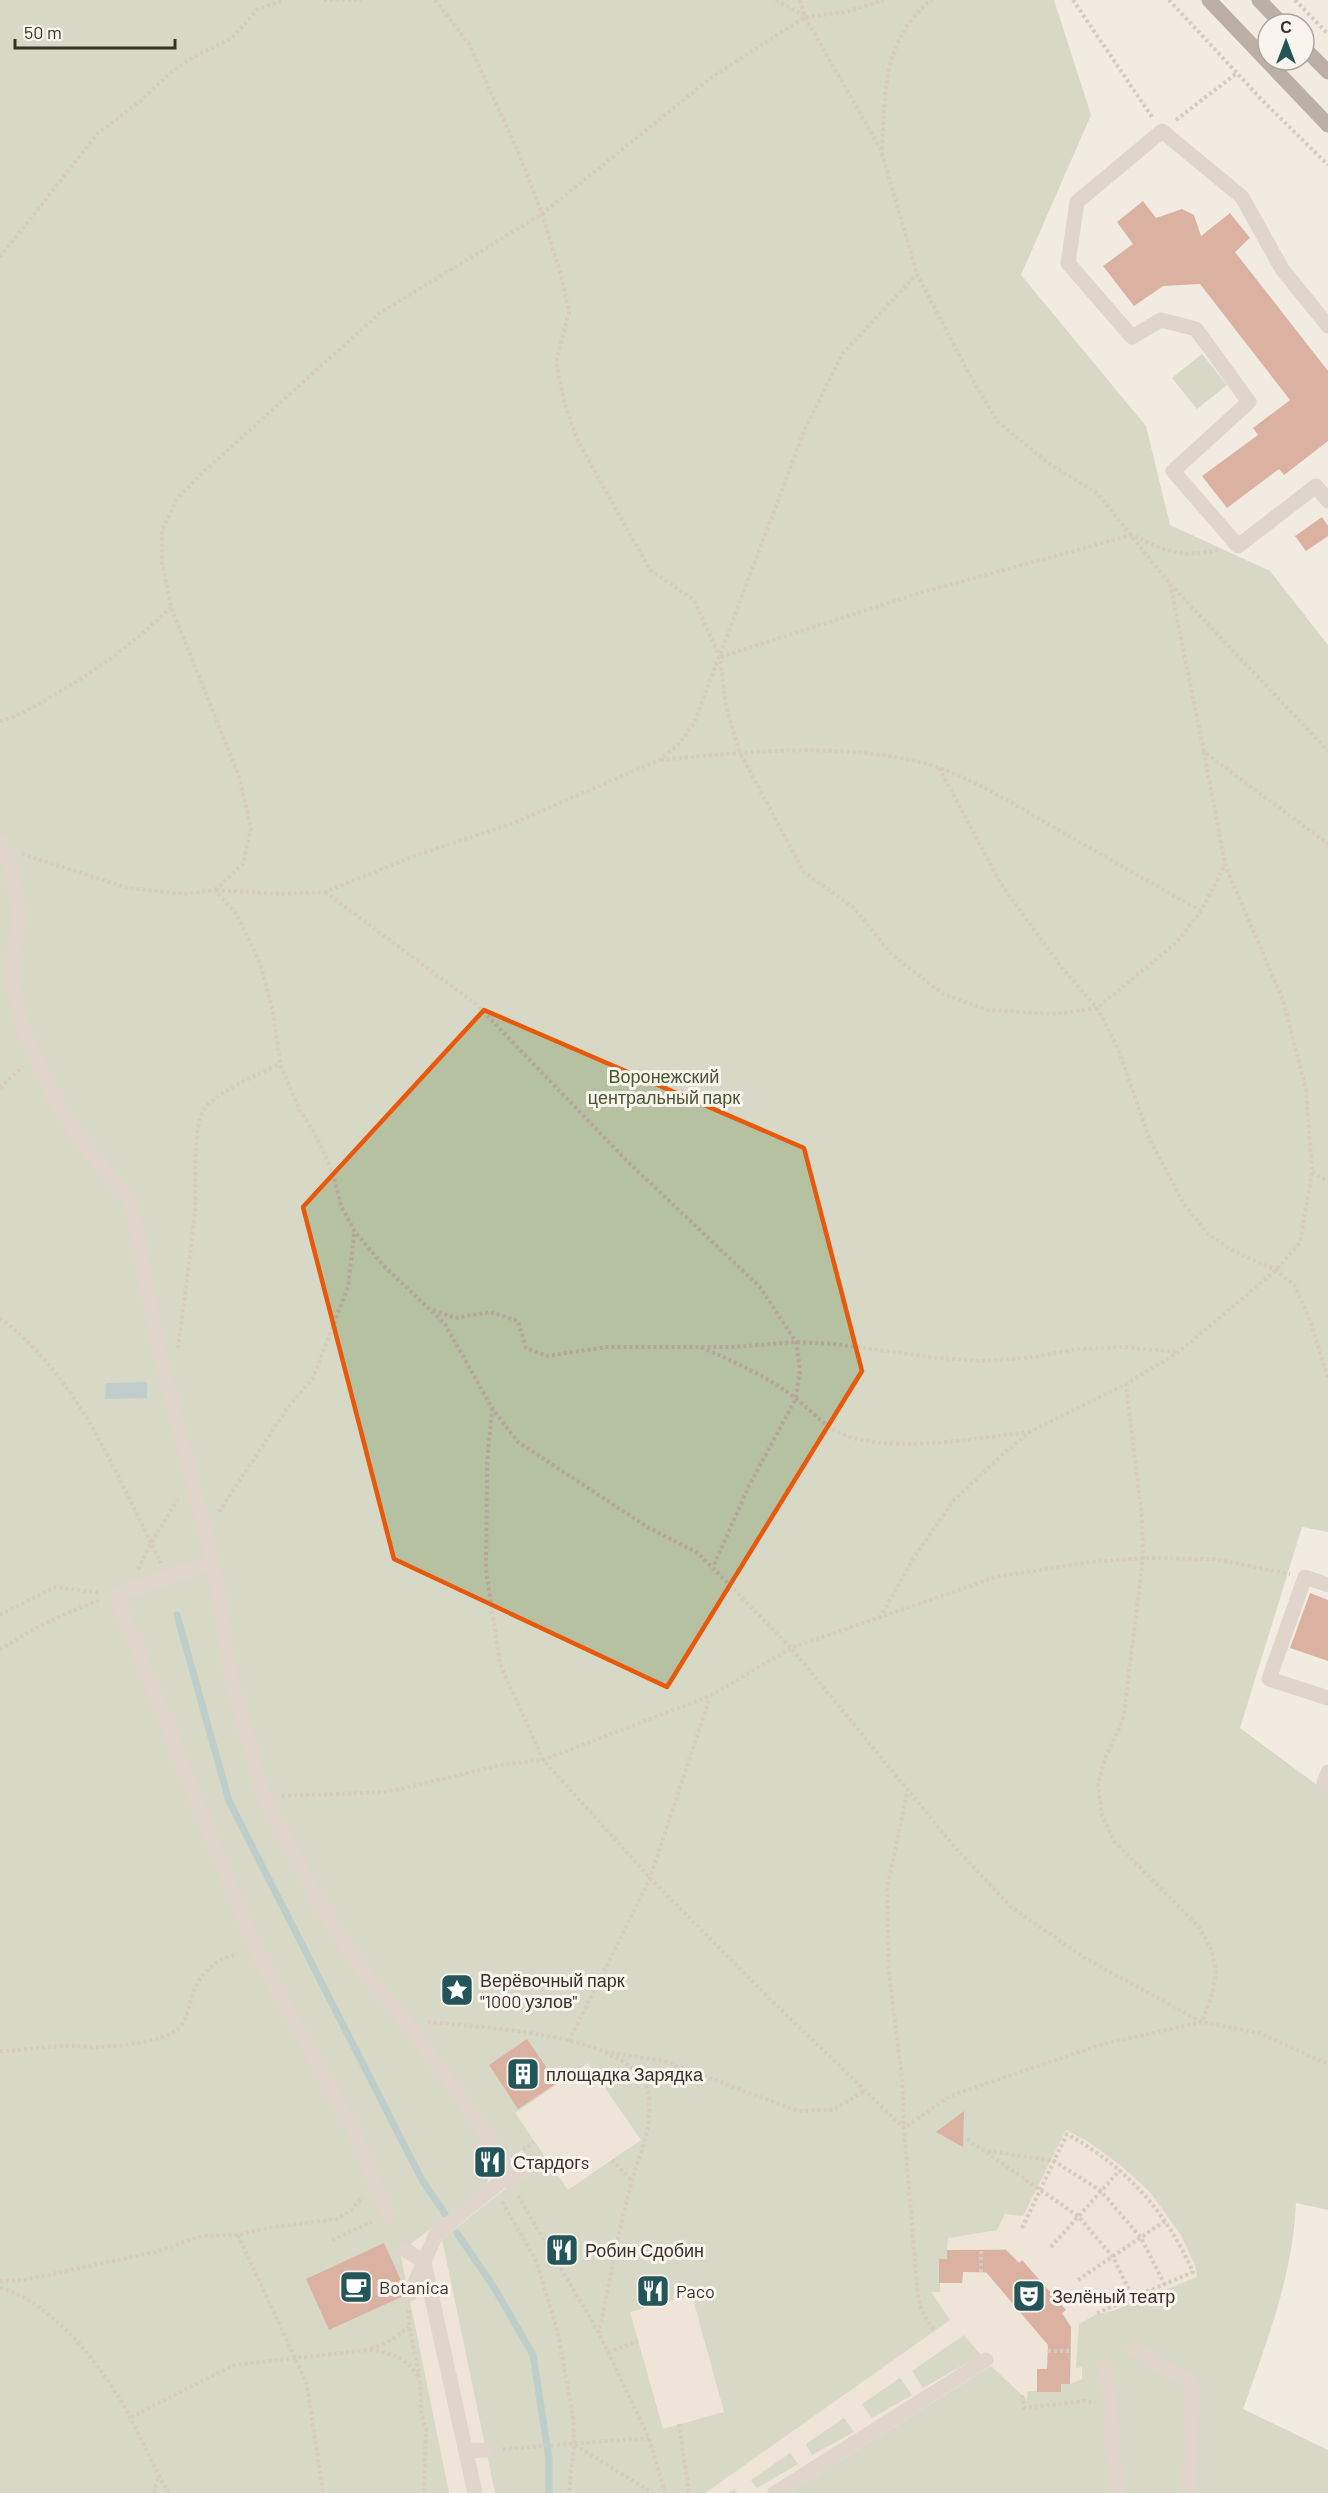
<svg xmlns="http://www.w3.org/2000/svg" width="1328" height="2493" viewBox="0 0 1328 2493" font-family="Barlow,sans-serif">
<style>
.park{fill:#b6c1a2}
.plaza{fill:#e9dbca;fill-rule:evenodd}
.water{fill:#82acae}
.lines{fill:none;stroke-linecap:round;stroke-linejoin:round}
.stream{stroke:#82acae;stroke-width:7}
.building{fill:#bf6e53}
.path{stroke:#b6a598;stroke-width:4;stroke-dasharray:3 3;stroke-linecap:butt}
.minor{stroke:#cabbae;stroke-width:15}
.major{stroke:#7a675e;stroke-width:15}
.marked{fill:none;stroke:#e8590c;stroke-width:4.5;stroke-linejoin:round}
.labels{text-anchor:middle;dominant-baseline:central;stroke-width:6;stroke-linejoin:round;paint-order:stroke}
.park-label{font-size:18px;fill:#485631;stroke:#faf4ee}
.poi-label{font-size:18px;fill:#39302c;stroke:#faf4ee;text-anchor:start}
</style>
<rect width="100%" height="100%" fill="#f2ebe1"/>
<!-- park -->
<path class="park" d="M0 0H1054L1091 115 1021 275 1146 426 1170 525 1270 571 1328 645V1532L1302 1527 1240 1728 1328 1793V2210L1296 2203C1293 2274 1267 2342 1243 2409L1328 2450V2493H0Z
M1202 354 1227 385 1197 409 1172 378Z"/>
<!-- plaza -->
<path class="plaza" d="M588 2063 641 2140 568 2190 515 2113Z
M1066 2130 1087 2141 1119 2164 1150 2192 1181 2235 1195 2265 1197 2277 1113 2311 1097 2314 1079 2324 1076 2368 1082 2367V2379L1070 2384 1071 2327 1062 2313 1066 2310 1006 2249 947 2250 948 2238 997 2230 1005 2214 1023 2216Z
M522 2150 533 2167 442 2239 495 2493H449L400 2252 486 2186 490 2173Z
M963 2272 991 2273V2278L1042 2338 1048 2340V2369H1037V2384H1042V2391H1028L1027 2400 991 2366 789 2493H737L734 2489 729 2493H705L950 2320 931 2292H940V2277H947L948 2283H962ZM964 2335 981 2355 923 2388 912 2371ZM900 2378 912 2395 872 2418 862 2404ZM844 2418 854 2432 812 2455 806 2444ZM790 2453 798 2464 757 2488 751 2480Z
M692 2295 724 2412 663 2429 630 2312Z"/>
<!-- water -->
<path class="water" d="M147 1382V1398L105 1399 106 1383Z"/>
<g class="lines">
<!-- stream -->
<path class="stream" d="M177 1615 229 1801 422 2180 445 2214
M457 2233 495 2289 533 2355 549 2459V2493"/>
</g>
<!-- building -->
<path class="building" d="M1143 201 1156 218 1182 209 1194 215 1201 236 1230 213 1250 238 1235 252 1328 371V441L1284 475 1279 469 1227 508 1202 476 1258 435 1253 428 1290 400 1200 284 1163 286 1134 306 1103 266 1133 244 1117 222Z
M1322 517 1328 526V536L1306 551 1295 536Z
M1310 1593 1328 1600V1661L1290 1648Z
M527 2039 557 2083 518 2109 489 2065Z
M964 2111 963 2147 936 2132Z
M384 2243 403 2285 401 2297 329 2330 306 2279Z
M947 2250H1006L1019 2263 1022 2260 1066 2310 1062 2313 1071 2327 1070 2384H1061V2392H1037V2369H1047L1048 2345 986 2272H963L962 2283H939V2259H947Z"/>
<g class="lines">
<!-- path -->
<path class="path" d="M324 0H361
M435 0 469 44 519 154 542 214 561 275 569 312 556 362 565 405 578 441 650 570 694 600 720 657 726 707 740 753 804 872 854 908 891 954 943 994 988 1010 1056 1014 1097 1008 1176 943 1201 911 1225 865
M776 0 805 16
M800 0 805 17 881 150 917 274 968 372 998 422 1048 463 1097 493 1170 584 1328 751
M1073 0 1152 117
M1169 0 1263 101 1328 165
M1295 0 1328 34
M1176 120 1237 73
M882 149C885 101 882 59 912 19 919 11 923 5 932 0
M0 257 98 133 143 99 170 73 193 57 232 38 258 9 284 0
M1170 584 1204 752 1328 844
M721 657 916 594 1132 535C1166 552 1181 558 1219 550
M0 721C20 716 36 705 54 695 97 670 136 642 171 607
M661 760C744 752 828 743 911 760 962 771 1006 800 1050 825 1100 854 1150 882 1201 911
M939 768 1001 884 1062 968 1097 1008 1118 1049 1150 1140 1184 1204 1209 1235 1234 1251 1276 1270 1295 1286 1309 1318 1328 1378
M22 854 128 888 184 894 215 890 237 915 260 963 273 1012 280 1064 300 1111 314 1132 326 1157 335 1181 341 1206 355 1232 384 1266 445 1324 492 1408 518 1442 649 1528 698 1553 791 1648 953 1845 1011 1907 1088 1960 1202 2022 1259 2033 1328 2064
M215 890 243 864 251 829 239 776 171 607 162 563V531L176 500 200 475 380 313 542 214 712 77 805 17 846 12 883 0
M216 890 281 894 325 892 412 857 516 822 659 760 679 744 694 723 805 429 843 353 917 274
M325 892 477 1005 625 1159 760 1287 796 1342 800 1369 796 1398 748 1488 713 1567
M0 1088 22 1067
M1312 1172 1328 1181
M433 1310 455 1318 490 1312 518 1321 526 1348 547 1356 607 1347H732L796 1342 835 1344 937 1358 982 1361 1027 1358 1078 1349 1125 1347 1178 1352
M0 1318C80 1378 117 1476 161 1563
M701 1347C736 1363 763 1374 794 1397 807 1406 818 1420 832 1429 877 1457 977 1438 1029 1432
M178 1348C184 1303 190 1258 195 1212 197 1188 191 1126 205 1108 220 1090 259 1074 280 1064
M492 1408 487 1466 486 1569 500 1664 543 1760 650 1878 773 2002 904 2128 950 2096 1103 2044 1202 2022 1213 1992 1216 1971 1211 1949 1199 1927 1114 1841 1102 1815 1098 1785 1105 1758 1123 1720 1143 1558 1142 1518 1126 1384
M219 1512 286 1410 313 1378 348 1287 354 1233
M138 1569 151 1543 179 1498
M0 1615 56 1587 100 1593
M880 1618 913 1559 953 1501 1003 1454 1030 1432 1126 1384 1179 1352 1276 1270 1300 1242 1312 1172 1306 1090 1283 1000 1225 865 1204 752
M0 1650C32 1628 65 1613 101 1600
M908 1788 887 1889 889 1973 902 2078 904 2128 918 2298 924 2316 935 2331
M282 1796 387 1792 501 1765 543 1760 710 1696 791 1648 996 1577 1090 1562 1143 1558 1214 1559 1290 1574
M428 2022C478 2027 621 2033 645 2084 650 2093 650 2105 649 2115 648 2138 638 2159 632 2181 618 2231 610 2282 599 2333
M569 2041 650 1878 710 1697
M0 2051C20 2051 40 2047 60 2046 74 2045 88 2048 102 2047 119 2046 165 2041 178 2029 188 2020 189 2003 194 1991 200 1973 220 1955 238 1955
M605 2052 664 2061 798 2111 833 2110 865 2091
M967 2139 1078 2216 1113 2257 1133 2298
M523 2150 534 2142
M982 2150 1054 2161 1101 2191 1141 2238 1165 2285
M612 2160 632 2181
M518 2196 599 2333 649 2438 665 2493
M502 2202 535 2258 557 2329 573 2416 574 2444 569 2493
M1022 2228 1067 2134C1126 2167 1166 2211 1193 2272L1097 2313
M238 2235 307 2384 323 2493
M332 2240 372 2222
M1051 2247 1120 2170
M981 2272V2250
M1078 2280 1165 2221
M0 2281 24 2280 156 2252 202 2236 238 2235 272 2227 338 2219 350 2211 363 2197
M0 2288C53 2301 107 2372 131 2419 144 2444 154 2469 169 2493
M409 2310V2327L420 2378 421 2411 426 2430 424 2493
M371 2349 391 2340 409 2327
M1048 2351H1071
M608 2352 638 2341
M1022 2395 1024 2408 1084 2401 1095 2403
M131 2417 234 2365 369 2350C395 2354 404 2357 420 2378
M679 2424 689 2493
M575 2445 653 2493
M503 2449 649 2438
M154 2493 158 2476"/>
<!-- minor -->
<path class="minor" d="M1328 326 1282 269 1242 197 1162 131 1077 202 1068 263 1132 337 1161 320 1196 329 1249 402 1173 471 1238 546 1316 486 1328 501
M0 842 10 868 18 905V929L12 962 13 985 23 1028 53 1098 87 1149 131 1202 157 1342 213 1562 116 1595 257 1954 354 2131 388 2215
M213 1562 232 1682 264 1797 327 1917 367 1977 405 2020 461 2098 504 2163V2179L511 2183
M1328 1585 1305 1577 1269 1679 1328 1698
M1328 1772 1324 1783 1328 1785
M404 2249 424 2262 475 2493
M410 2294 436 2234 504 2179 533 2167
M1132 2349 1192 2383 1189 2493
M1105 2368 1110 2394 1112 2447 1118 2493
M466 2451 487 2450
M775 2493 986 2360"/>
<!-- major -->
<path class="major" d="M1209 0 1328 125
M1259 0 1282 24
M1304 48 1328 72"/>
</g>
<!-- marked area -->
<path d="M0 0H1328V2493H0ZM484 1010 804 1148 862 1371 667 1687 394 1559 303 1207Z" fill="#f2ebe1" fill-opacity=".55" fill-rule="evenodd"/>
<path class="marked" d="M484 1010 804 1148 862 1371 667 1687 394 1559 303 1207Z"/>
<!-- icons -->
<defs>
<g id="sight-square" transform="scale(1.725)"><rect x="-9" y="-9" width="18" height="18" rx="4" fill="#235559" stroke="#faf4ee"/><path d="M0-6L1.8-2.2L6-1.7L2.9 1.2L3.7 5.4L0 3.3L-3.7 5.4L-2.9 1.2L-6-1.7L-1.8-2.2Z" fill="#fff"/></g>
<g id="building-square" transform="scale(1.725)"><rect x="-9" y="-9" width="18" height="18" rx="4" fill="#235559" stroke="#faf4ee"/><path d="M-4-6H4V6H1V3H-1V6H-4ZM-2.5-4.3h1.7v1.8h-1.7ZM.8-4.3h1.7v1.8H.8ZM-2.5-1h1.7V.8h-1.7ZM.8-1h1.7V.8H.8Z" fill="#fff"/></g>
<g id="restaurant-square" transform="scale(1.725)"><rect x="-9" y="-9" width="18" height="18" rx="4" fill="#235559" stroke="#faf4ee"/><path d="M-5-6h1v4h1v-4h1v4h1v-4h1v5L-1.5 .5V6h-2V.5L-5-1ZM5-6V6H3V1.5H1.5Q1.5-4 5-6Z" fill="#fff"/></g>
<g id="cafe-square" transform="scale(1.725)"><rect x="-9" y="-9" width="18" height="18" rx="4" fill="#235559" stroke="#faf4ee"/><path d="M-5.5-4.5H6V0H3Q3 3.5 0 3.5H-2.5Q-5.5 3.5-5.5 0ZM3-3.2v2h1.7v-2ZM-6 4.5H4V6H-6Z" fill="#fff"/></g>
<g id="theatre-square" transform="scale(1.725)"><rect x="-9" y="-9" width="18" height="18" rx="4" fill="#235559" stroke="#faf4ee"/><path d="M-5-5.5Q0-4 5-5.5V0Q5 5 0 6Q-5 5-5 0ZM-3.3-2.5H-1v1.5H-3.3ZM1-2.5H3.3v1.5H1ZM-2.8 1Q0 5.5 2.8 1Z" fill="#fff"/></g>
</defs>
<g fill-rule="evenodd">
<use href="#sight-square" x="457" y="1990"/>
<use href="#building-square" x="523" y="2074"/>
<use href="#restaurant-square" x="490" y="2162"/>
<use href="#restaurant-square" x="562" y="2250"/>
<use href="#cafe-square" x="356" y="2287"/>
<use href="#restaurant-square" x="653" y="2291"/>
<use href="#theatre-square" x="1029" y="2296"/>
</g>
<g class="labels">
<!-- park labels -->
<g class="park-label">
<text x="664" y="1076">Воронежский<tspan x="664" dy="21">центральный парк</tspan></text>
</g>
<!-- poi labels -->
<g class="poi-label">
<text x="480" y="1980">Верёвочный парк<tspan x="480" dy="21">"1000 узлов"</tspan></text>
<text x="546" y="2074">площадка Зарядка</text>
<text x="513" y="2162">Стардогs</text>
<text x="585" y="2250">Робин Сдобин</text>
<text x="379" y="2287">Botanica</text>
<text x="676" y="2291">Paco</text>
<text x="1052" y="2296">Зелёный театр</text>
</g>
</g>
<!-- north arrow -->
<g transform="translate(1286 42)"><circle r="28" fill="#faf4ee" stroke="#ada6a0" stroke-width="1.5"/>
<path d="M0-4.5L10 22L0 15L-10 22Z" fill="#235559"/>
<text y="-9" font-size="16" font-weight="bold" text-anchor="middle" fill="#39302c">С</text>
</g>
<!-- scale -->
<path d="M15 39v9h160v-9" fill="none" stroke="#39302c" stroke-width="3"/>
<text x="24" y="39" font-size="18" fill="#39302c" stroke="#faf4ee" stroke-width="4.5" paint-order="stroke">50 m</text>
</svg>
